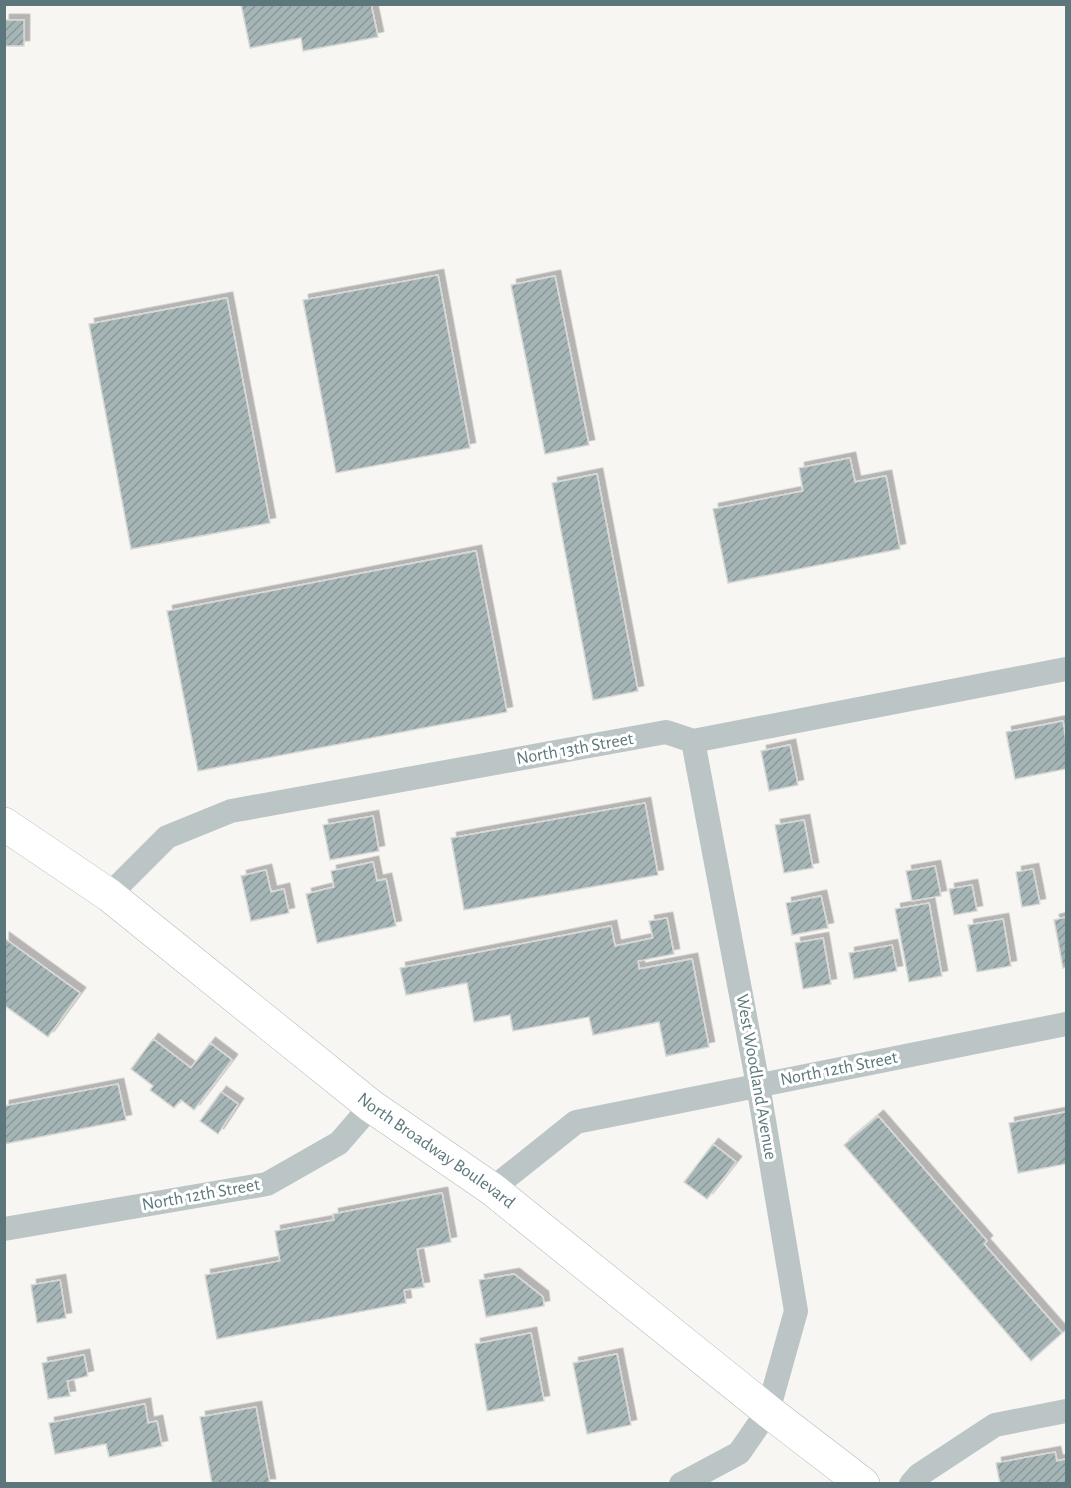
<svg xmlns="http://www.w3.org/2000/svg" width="1071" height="1488" viewBox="0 0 1071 1488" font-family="'Alegreya Sans',sans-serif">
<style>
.building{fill:url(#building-hatch);stroke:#d8d8d6;stroke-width:1.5;filter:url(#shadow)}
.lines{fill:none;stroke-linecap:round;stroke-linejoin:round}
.secondary-casing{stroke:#afbabb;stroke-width:34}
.street{stroke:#bcc5c6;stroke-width:24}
.secondary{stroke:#fff;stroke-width:33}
.labels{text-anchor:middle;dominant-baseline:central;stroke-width:6;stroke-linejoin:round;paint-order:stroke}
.street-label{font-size:18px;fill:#5b777b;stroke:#fff}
</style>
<defs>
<pattern id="building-hatch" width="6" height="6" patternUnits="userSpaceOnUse" patternTransform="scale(1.5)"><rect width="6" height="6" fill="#a6b5b6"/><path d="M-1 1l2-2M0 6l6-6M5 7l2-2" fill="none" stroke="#8a9899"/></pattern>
<filter id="shadow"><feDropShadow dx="5.5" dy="-5.5" stdDeviation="0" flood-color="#0004"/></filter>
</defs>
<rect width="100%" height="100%" fill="#f7f6f3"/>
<!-- building -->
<path class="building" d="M241 4H371L378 37 303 51 301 38 250 48Z
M4 20H24V46H4Z
M438 275 470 448 336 473 303 300Z
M555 276 589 445 545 454 511 285Z
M227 298 270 523 131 549 89 324Z
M850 458 855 482 886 476 900 549 728 583 713 509 803 491 799 468Z
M597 474 638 691 593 700 552 483Z
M476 551 507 712 198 771 167 611Z
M1063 721 1066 742V769L1015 779 1006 732Z
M790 745 798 785 769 791 761 751Z
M645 803 658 875 464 910 451 838Z
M373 816 379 851 330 860 323 825Z
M804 820 813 868 784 873 775 825Z
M373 862 377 881 386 879 396 926 317 943 306 894 334 887 331 871Z
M935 866 941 896 912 901 906 871Z
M1033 869 1040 904 1022 907 1016 872Z
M266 870 271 892 284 889 289 913 251 921 241 876Z
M972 885 977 911 954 915 949 889Z
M821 896 828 928 792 935 786 903Z
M929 903 942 976 909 982 895 909Z
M1066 917V967L1063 968 1054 920Z
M667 918 674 954 638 961 639 969 692 959 709 1047 666 1056 659 1022 593 1035 589 1017 513 1031 510 1015 474 1022 467 983 406 995 400 968 611 926 615 946 653 938 649 921Z
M1003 919 1011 966 977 972 968 925Z
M4 938 80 993 48 1037 4 1005Z
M823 938 831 984 803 989 795 943Z
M892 945 897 971 854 979 849 953Z
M153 1039 191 1068 210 1043 232 1060 194 1110 181 1100 174 1108 150 1090 153 1086 131 1069Z
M118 1084 126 1120 4 1144V1106Z
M221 1092 238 1104 218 1134 200 1121Z
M1066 1112V1164L1018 1173 1009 1123Z
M878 1116 987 1241 984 1244 1062 1333 1031 1361 844 1145Z
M713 1144 736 1162 707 1199 684 1182Z
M442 1193 451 1242 417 1249 424 1287 404 1290 406 1303 217 1339 205 1275 280 1261 275 1231 334 1220 333 1214Z
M514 1274 543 1297 544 1306 486 1317 479 1280Z
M60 1280 66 1318 37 1323 31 1285Z
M531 1333 544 1401 487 1411 475 1344Z
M617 1354 631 1425 587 1434 573 1363Z
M84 1355 88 1376 67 1381 70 1396 48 1399 42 1363Z
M145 1404 148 1423 157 1421 162 1446 109 1457 106 1444 55 1454 49 1423Z
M256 1407 270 1484H212L200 1417Z
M1055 1452 1057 1461 1066 1459V1483L1000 1484 996 1463Z"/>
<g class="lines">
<!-- secondary casing -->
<g class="secondary-casing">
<g id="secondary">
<path id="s1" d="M4 824 109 895 371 1106 492 1189 768 1411 863 1484"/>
</g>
</g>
<!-- street -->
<path class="street" d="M109 895 167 837 231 811 666 732 693 741 1066 669
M492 1189 576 1122 1066 1024
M4 1229 267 1184 339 1143 371 1106
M681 1484 739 1453 768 1411 796 1311 758 1085 693 741
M911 1484 919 1475 995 1425 1066 1411"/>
<!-- secondary -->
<use href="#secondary" class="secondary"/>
</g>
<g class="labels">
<!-- street labels -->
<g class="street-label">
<text transform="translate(575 749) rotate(-10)">North 13th Street</text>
<text transform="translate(839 1069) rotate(-11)">North 12th Street</text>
<text transform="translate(756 1077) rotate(80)">West Woodland Avenue</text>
<text stroke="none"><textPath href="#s1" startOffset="542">North Broadway Boulevard</textPath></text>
<text transform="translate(201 1195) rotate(-10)">North 12th Street</text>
</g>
</g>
<!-- border -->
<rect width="1071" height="1488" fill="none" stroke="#5b777b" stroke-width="12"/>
</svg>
